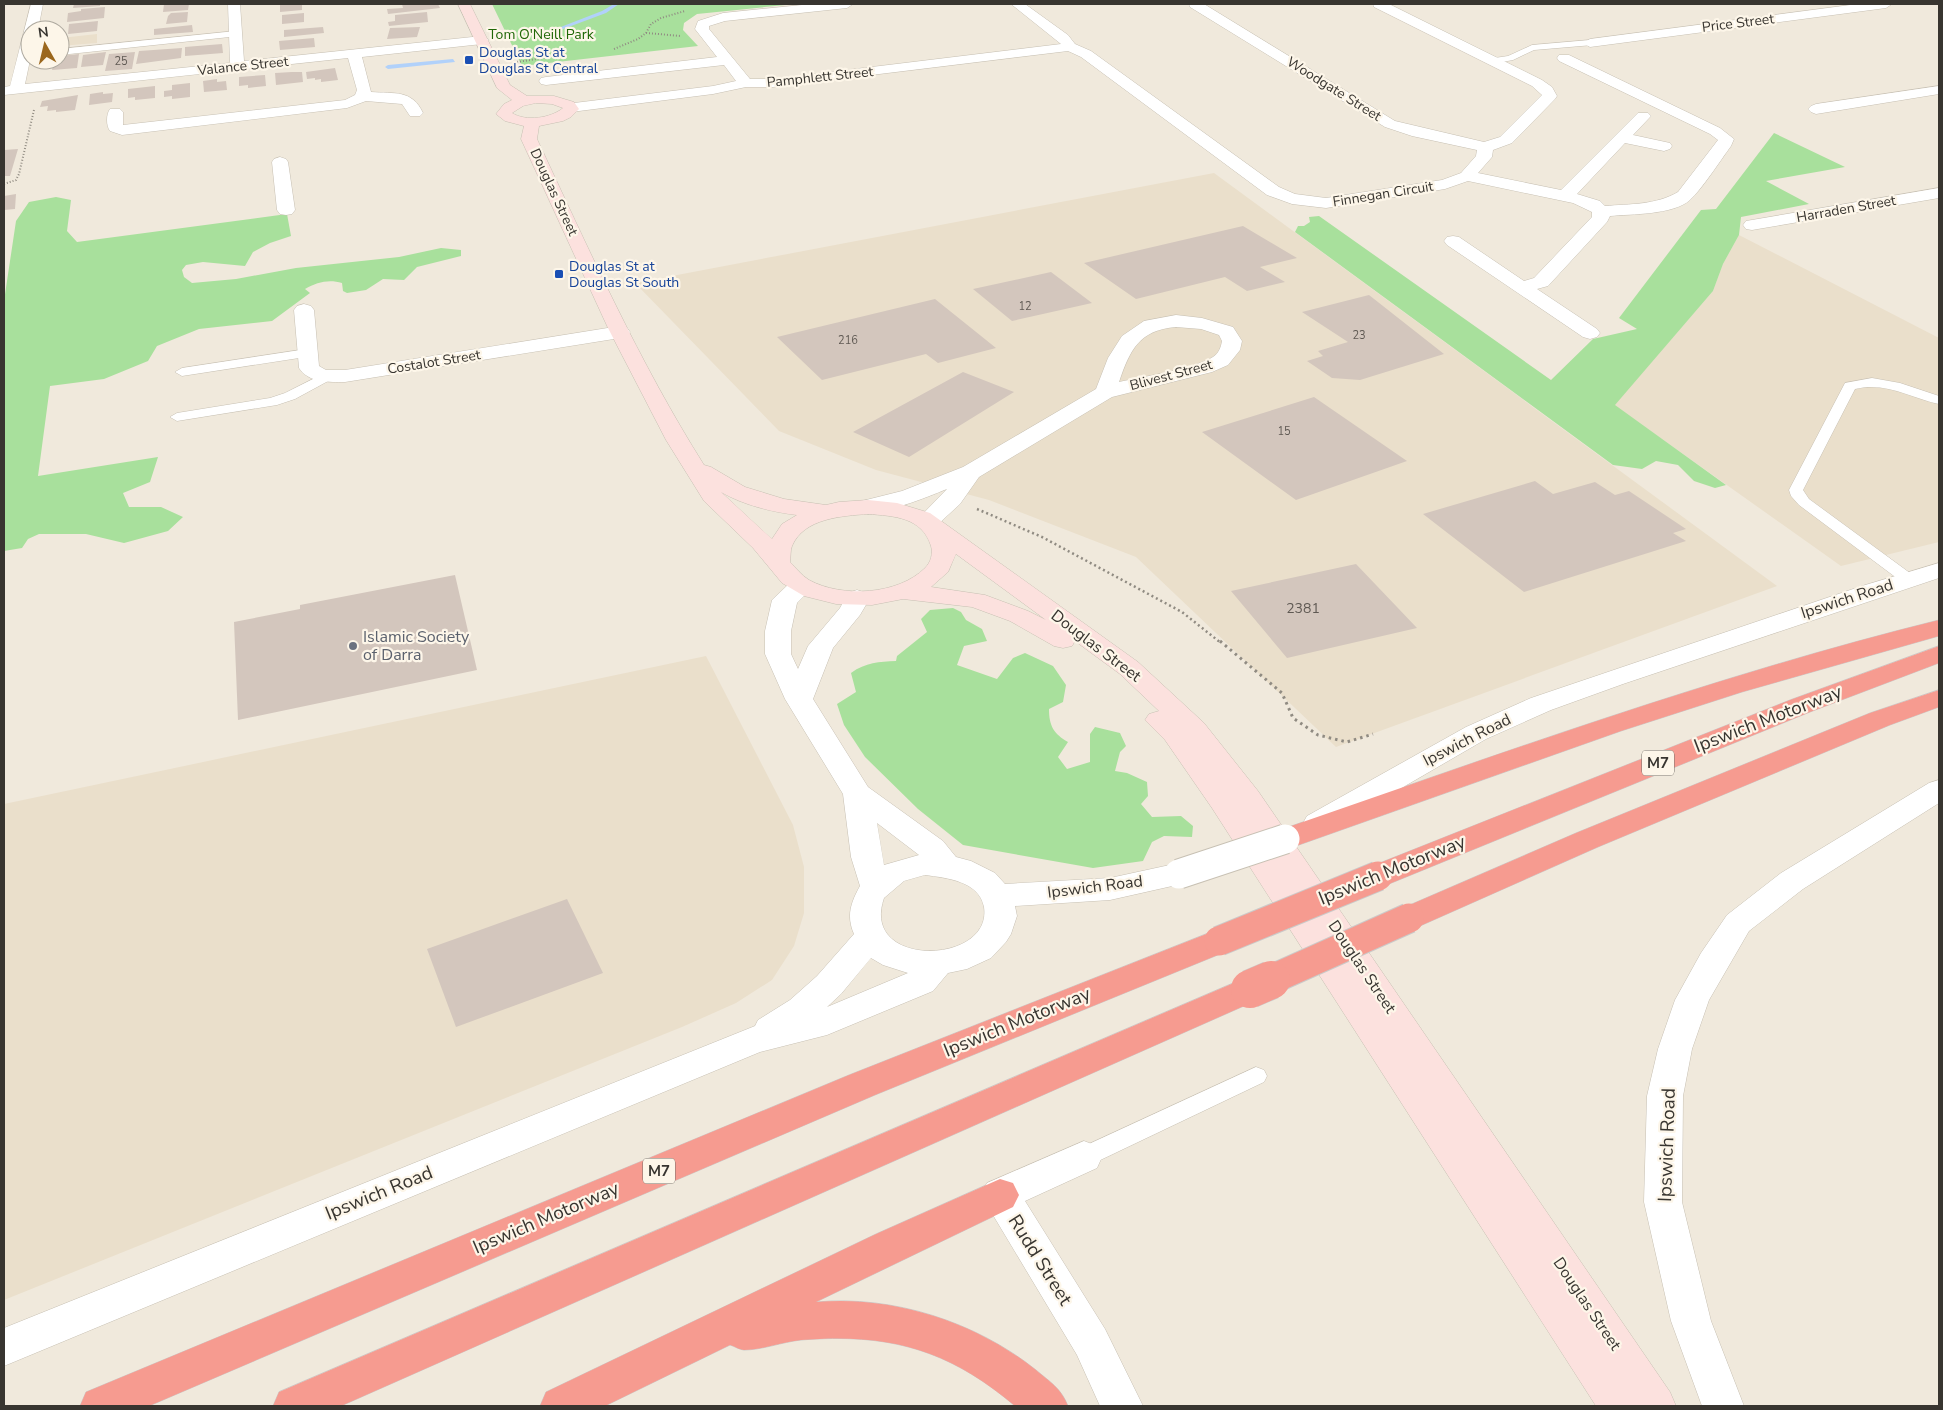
<svg xmlns="http://www.w3.org/2000/svg" width="1943" height="1410" viewBox="0 0 1943 1410" font-family="'Nunito Sans',sans-serif">
<style>
.built{fill:#eadfcb}
.green{fill:#a8e09c}
.lines{fill:none;stroke-linecap:round;stroke-linejoin:round}
.stream{fill:#b1d1fa;fill-rule:evenodd}
.building{fill:#d3c6bd}
.service-casing{stroke:#c7c0b3;stroke-width:1}
.minor-casing{stroke:#c7c0b3;stroke-width:1}
.secondary-casing{stroke:#c7c0b3;stroke-width:1}
.motorway-casing{stroke:#cbcac9;stroke-width:1}
.path-far2{stroke:#908b82;stroke-width:2;stroke-dasharray:1 2;stroke-linecap:butt}
.path-far1{stroke:#908b82;stroke-width:2.5;stroke-dasharray:2 3;stroke-linecap:butt}
.path{stroke:#908b82;stroke-width:3;stroke-dasharray:2.5 4;stroke-linecap:butt}
.service{fill:#fff;fill-rule:evenodd}
.minor{fill:#fff;fill-rule:evenodd}
.secondary{fill:#fce1de;fill-rule:evenodd}
.motorway{fill:#f69b90;fill-rule:evenodd}
.minor-bridge-casing{stroke:#c7c0b3;stroke-width:31;stroke-linecap:butt}
.motorway-bridge-far1-casing{stroke:#cbcac9;stroke-width:31;stroke-linecap:butt}
.motorway-bridge-casing{stroke:#cbcac9;stroke-width:39;stroke-linecap:butt}
.minor-bridge{stroke:#fff;stroke-width:29}
.motorway-bridge-far1{stroke:#f69b90;stroke-width:29}
.motorway-bridge{stroke:#f69b90;stroke-width:38}
.transit-dot{fill:#1a4fb4;stroke:#fdf6e9;stroke-width:2}
.worship-dot{fill:#6b7280;stroke:#fdf6e9;stroke-width:2}
.labels{text-anchor:middle;dominant-baseline:central;stroke-width:4.5;stroke-linejoin:round;paint-order:stroke}
.far-number-label{font-size:11px;fill:#5f5953}
.far-street-label{font-size:14px;fill:#383530;stroke:#fdf6e9}
.far-park-label{font-size:14px;fill:#1f6706;stroke:#fdf6e9}
.far-transit-label{font-size:14px;fill:#164399;stroke:#fdf6e9;text-anchor:start}
.number-label{font-size:14px;fill:#5f5953}
.shield{fill:#fdf6e9;stroke:#736f68;stroke-width:1}
.shield-label{font-size:15px;font-weight:bold;fill:#383530}
.street-label{font-size:16px;fill:#383530;stroke:#fdf6e9}
.worship-label{font-size:16px;fill:#5b616d;stroke:#fdf6e9;text-anchor:start}
.near-street-label{font-size:19px;fill:#383530;stroke:#fdf6e9}
</style>
<rect width="100%" height="100%" fill="#f0e9dc"/>
<!-- built -->
<path class="built" d="M97 34V43L60 46 61 38Z
M1214 173 1777 586 1336 747 1136 557 989 500 876 470 779 431 635 283Z
M1739 235 1939 338V542L1841 566 1614 405 1713 291 1723 264Z
M706 656 793 825 804 867V913L794 946 772 980 736 1003 682 1027 4 1300V804Z"/>
<!-- green -->
<path class="green" d="M492 4H795L697 14 684 23 683 30 698 46 522 66Z
M1774 133 1845 167 1766 181 1809 204 1741 217 1739 235 1723 264 1713 291 1615 405 1726 485 1715 488 1694 481 1678 465 1656 461 1642 469 1613 465 1295 232 1298 226H1304L1310 222 1309 217 1319 216 1551 380 1593 339 1637 329 1619 318 1701 210 1716 209Z
M56 197 71 200 67 231 77 242 287 214 291 236 270 243 253 252 245 266 203 262 186 265 182 270 184 277 192 283 236 279 296 268 399 257 441 248 461 250V256L417 267 404 280 383 279 366 290 347 293 343 291 342 283C329 279 317 282 305 289L310 293 272 321 199 329 157 346 148 361 104 379 50 386 38 476 158 457 150 482 123 493 129 507H161L183 517 168 531 124 543 86 534H39L28 539 22 548 4 551V301L16 221 29 202Z
M953 608 961 612 966 620 982 629 987 641 964 646 957 665 997 679 1013 658 1025 653 1053 666 1066 685 1063 702 1049 709C1049 726 1054 734 1068 742L1058 757 1067 769 1090 762V734L1095 727 1120 733 1126 746 1120 752 1115 771 1127 773 1147 782 1148 796 1141 804 1152 817 1181 816 1193 826 1192 837 1164 836 1152 842 1143 861 1093 868 963 845 918 809 865 757 844 725 837 704 856 692 851 673C866 662 879 662 896 661L897 656 927 632 921 619 930 610Z"/>
<g class="lines">
<!-- stream -->
<path class="stream" d="M614 4H619L606 13 539 38 535 37 602 11Z
M453 59 455 62 388 69 385 67 388 65Z"/>
</g>
<!-- building -->
<path class="building" d="M74 4H100V6L73 8Z
M164 4H189L188 10 163 12Z
M280 4H302V10L280 12Z
M402 4H438L440 8 388 14 387 9 403 8Z
M105 7 104 18 67 22 68 13 81 11V9Z
M188 12 187 22 166 24 168 16 171 13Z
M427 12 428 22 389 26 388 22 395 21V15Z
M304 13V22L282 24V15Z
M98 21 97 31 68 34 69 24Z
M192 25 193 32 154 35V29Z
M323 27 324 33 284 37V30Z
M420 27 417 37 387 39 390 28Z
M314 38 315 47 280 50 279 41Z
M222 44 223 53 185 56V47Z
M182 48 181 58 136 64 139 51Z
M106 52 103 65 81 67 83 55Z
M135 52 132 69 105 71 109 54Z
M79 54 77 68 52 70 55 60H60V56Z
M335 68 338 80 321 82V79L315 80V78L307 79 306 72Z
M292 72H302L303 82 276 85 275 73Z
M265 75 266 86 248 88V85L239 86V77Z
M217 79V82L226 81 227 90 204 92 203 81Z
M190 83V97L172 99V96L164 97V91L172 90V85Z
M155 86V98L135 100V97L128 98V89Z
M103 92V94L113 93 112 102 89 105 90 94Z
M78 95 75 110 56 112V110L47 111 48 106 40 107 42 101Z
M18 149 10 176H4V150Z
M16 194 15 209 4 210V196Z
M1243 226 1297 258 1260 267 1285 282 1247 291 1225 277 1136 299 1084 263Z
M1051 272 1092 303 1012 321 973 289Z
M1369 295 1444 354 1360 380 1332 378 1307 361 1323 356 1318 351 1348 342 1302 312Z
M935 299 996 348 938 363 926 354 822 380 777 337Z
M963 372 1014 392 909 457 853 432Z
M1314 397 1407 461 1296 500 1202 432Z
M1535 481 1553 494 1595 482 1615 495 1629 491 1686 529 1673 533 1686 541 1524 592 1423 514Z
M1356 564 1417 628 1287 658 1231 591Z
M455 575 477 670 238 720 234 622 300 609V605Z
M567 899 603 973 456 1027 427 949Z"/>
<g class="lines">
<!-- service casing -->
<g class="service-casing">
<path id="service" d="M236 31 239 32V36L60 55V49Z
M1590 40 1593 41V45L1534 50 1513 60 1491 64 1487 61 1488 59 1508 56 1532 45Z
M307 349 313 353 312 356 182 376 175 372 182 368Z
M325 373 332 377 330 380 295 399 277 405 177 421 170 417 177 413 270 398 285 393Z
M1872 378 1900 383 1939 396V404C1911 398 1885 381 1855 389L1803 490 1809 499 1914 576 1916 579 1914 582H1902L1799 505 1791 496 1789 490 1845 383Z
M1256 1067 1264 1070 1267 1076 1264 1082 1092 1164 1084 1167 1076 1164 1072 1157 1076 1150Z"/>
</g>
<!-- minor casing -->
<g class="minor-casing">
<path id="minor" d="M31 4H43L38 30H30V60L25 84 230 63 228 4H240L244 61 482 36 489 40 482 44 362 57 371 92C394 94 412 89 423 113L420 116H410L402 104 366 101 347 108 122 135 110 131C106 126 106 114 110 109H120L123 112V125L345 100 355 95 357 90 348 58 4 95V87L10 86Z
M812 4H853L847 8 725 21 709 26V29L750 79H773L1061 44 1011 4H1025L1068 35 1075 44 1091 51 1279 187 1295 194 1326 198 1442 180 1461 173 1476 156 1477 150 1412 136 1385 127 1190 7 1189 4H1204L1395 121 1484 142 1500 137 1542 95 1532 86 1374 7 1373 4H1389L1542 80 1552 87 1557 96 1555 99 1512 143 1493 150 1492 157 1478 173 1561 190 1638 113H1648L1651 116 1633 135 1670 143 1672 146 1670 149 1664 151 1625 143 1577 194 1600 201 1605 206C1630 204 1656 205 1678 192L1718 140 1710 134 1559 61 1557 58 1559 55H1569L1720 128 1734 139 1731 146C1720 161 1702 189 1690 200 1673 215 1631 214 1610 216L1607 222 1548 286 1537 289 1597 329 1600 333 1597 337 1590 339 1583 337 1447 245 1444 241 1447 237 1453 236 1459 237 1524 281 1534 278 1592 217V212L1573 203 1468 181 1445 189 1326 208 1292 204 1267 195 1081 57 1068 51 773 87H746L713 94 571 112 566 110 563 107 566 104 713 86 736 81 724 65 546 85 541 84 539 81 541 78 546 77 717 57 695 29 698 21 723 13Z
M1858 4H1892L1886 8 1590 47 1583 43 1590 39Z
M1939 86V94L1816 114 1811 112 1808 109 1811 106 1816 104Z
M280 157 286 159 288 162 295 210 292 214 286 215 280 214 277 210 272 162 274 159Z
M1939 188V198L1752 230 1746 229 1743 225 1746 221 1752 220Z
M304 304 311 306 314 310 319 366 326 370H345L620 326 627 328 630 332 627 336 620 338 345 382C328 382 309 383 299 368L294 310 297 306Z
M1176 315 1202 318 1233 327 1242 341 1240 350 1228 365 1212 372 1112 397 979 477 960 504 935 527 927 529 919 527 915 522 947 489C927 497 882 516 862 511L858 506 862 501 902 491 963 467 1096 389 1108 358 1122 336 1144 321ZM1176 327 1201 329 1219 335 1222 341C1221 347 1219 353 1213 357 1194 369 1142 377 1119 382 1130 350 1139 330 1176 327Z
M1939 563V578L1623 684 1551 710 1486 739 1329 830 1318 833 1307 830 1303 823 1307 816 1466 727 1531 698 1862 586Z
M801 578 810 581 814 586 797 603 791 631V654L798 669 808 646 840 608 848 593 857 590 866 593 870 598 860 615 833 648 813 699 868 787 943 841 956 857 971 861 995 873 1005 884 1110 878 1179 863 1190 866 1195 874 1190 882 1110 900 1015 906 1017 916 1011 934 1006 942 991 958 967 969 948 973 933 991 827 1035 760 1052 4 1366V1328L755 1026 758 1020 790 1000 817 976 854 934C846 916 851 902 860 886L851 857 843 794 785 699 765 654V631L772 600 792 581ZM877 823 919 855 884 865ZM925 875C947 878 979 881 984 907 993 965 859 969 884 898L904 881ZM871 958 883 965 908 973 827 1007 841 994Z
M1939 780V803L1803 889 1749 931 1709 1000 1692 1049 1683 1096 1682 1202 1711 1321 1744 1406H1702L1671 1321 1644 1202 1647 1096 1658 1049 1675 1000 1701 953 1727 915 1781 873 1929 783Z
M1084 1141 1097 1146 1102 1157 1097 1168 1025 1201 1105 1329 1143 1406H1100L1077 1355 981 1195 987 1183Z"/>
</g>
<!-- secondary casing -->
<g class="secondary-casing">
<path id="secondary" d="M458 4H470L510 85 527 96H554L574 102 579 109 571 117 563 121 539 126 537 139C589 250 639 362 704 465L711 467 745 487 784 499 826 505 839 502 868 500 897 503 930 513 1138 662 1204 723 1258 791 1670 1392 1676 1406H1596L1212 808 1165 740 1145 720 1149 714 1159 711 1120 674 1075 641 1072 646 1063 648 1054 646 1010 621 972 607 903 599 872 605 836 604 804 596 782 583 753 548 704 501 666 440 608 328 521 139 524 126 505 121 496 114 504 104 512 100 497 88ZM536 103 552 104 563 108C551 118 526 122 512 113L523 106ZM721 492C743 505 772 512 797 515L782 524 772 539ZM868 514C894 516 922 517 931 546 933 554 931 562 925 568 898 595 842 598 809 580 801 575 796 568 790 562 791 557 790 551 792 546 804 518 842 516 868 514ZM956 554 1046 620 1028 611 985 595 931 587 948 572Z"/>
</g>
<!-- motorway casing -->
<g class="motorway-casing">
<path id="motorway" d="M1939 620V636L1742 692 1621 731 1296 846 1285 850 1274 846 1270 839 1274 832C1494 756 1713 676 1939 620Z
M1939 646V663L1810 712 1389 884 1378 887 1367 884 1362 876 1367 868 1790 700Z
M1939 690V707L1890 725 1598 847 1420 926 1409 930 1398 926 1393 918 1398 910 1576 833 1870 713Z
M1219 929 1230 932 1235 941 1230 950 875 1095 149 1406H80L86 1392 849 1075Z
M1250 976 1262 980 1267 989 1262 998 341 1406H273L279 1392Z
M1000 1179 1013 1183 1019 1195 1013 1207 816 1302C893 1295 976 1322 1036 1370 1050 1382 1061 1388 1068 1406H1015C948 1349 888 1333 801 1340 782 1342 762 1350 744 1350 740 1350 734 1346 730 1345L605 1406H540L546 1392 876 1234Z"/>
</g>
<!-- path-far2 -->
<path class="path-far2" d="M646 33 681 36
M614 49 638 39 646 33 651 24 661 18 685 11
M517 62 563 55
M4 184 16 180 19 174 34 110"/>
<!-- path-far1 -->
<path class="path-far1" d="M977 509 1042 537 1182 612 1221 643"/>
<!-- path -->
<path class="path" d="M1220 641 1282 693 1293 718 1318 735 1347 742 1373 734"/>
<!-- service -->
<use href="#service" class="service"/>
<!-- minor -->
<use href="#minor" class="minor"/>
<!-- secondary -->
<use href="#secondary" class="secondary"/>
<!-- motorway -->
<use href="#motorway" class="motorway"/>
<!-- minor-bridge casing -->
<g class="minor-bridge-casing">
<path id="minor-bridge" d="M1179 874 1285 839"/>
</g>
<!-- motorway-bridge-far1 casing -->
<g class="motorway-bridge-far1-casing">
<path id="motorway-bridge-far1" d="M1219 941 1378 876
M1268 981 1409 918"/>
</g>
<!-- motorway-bridge casing -->
<g class="motorway-bridge-casing">
<path id="motorway-bridge" d="M1250 989 1271 980"/>
</g>
<!-- minor-bridge -->
<use href="#minor-bridge" class="minor-bridge"/>
<!-- motorway-bridge-far1 -->
<use href="#motorway-bridge-far1" class="motorway-bridge-far1"/>
<!-- motorway-bridge -->
<use href="#motorway-bridge" class="motorway-bridge"/>
</g>
<!-- markers -->
<g class="transit-dot">
<rect x="464" y="55" width="10" height="10" rx="2.5"/>
<rect x="554" y="269" width="10" height="10" rx="2.5"/>
</g>
<circle class="worship-dot" cx="353" cy="646" r="5"/>
<g class="labels">
<!-- far-number labels -->
<g class="far-number-label">
<text x="121" y="61">25</text>
<text x="1025" y="306">12</text>
<text x="1359" y="335">23</text>
<text x="848" y="340">216</text>
<text x="1284" y="431">15</text>
</g>
<!-- far-street labels -->
<g class="far-street-label">
<text transform="translate(1738 23) rotate(-7)">Price Street</text>
<text transform="translate(243 66) rotate(-6)">Valance Street</text>
<text transform="translate(820 77) rotate(-6)">Pamphlett Street</text>
<text transform="translate(1334 89) rotate(32)">Woodgate Street</text>
<text transform="translate(554 192) rotate(65)">Douglas Street</text>
<text transform="translate(1383 194) rotate(-9)">Finnegan Circuit</text>
<text transform="translate(1846 209) rotate(-10)">Harraden Street</text>
<text transform="translate(434 362) rotate(-9)">Costalot Street</text>
<text transform="translate(1171 375) rotate(-15)">Blivest Street</text>
</g>
<!-- far-park labels -->
<g class="far-park-label">
<text x="541" y="34">Tom O'Neill Park</text>
</g>
<!-- far-transit labels -->
<g class="far-transit-label">
<text x="479" y="52">Douglas St at<tspan x="479" dy="16">Douglas St Central</tspan></text>
<text x="569" y="266">Douglas St at<tspan x="569" dy="16">Douglas St South</tspan></text>
</g>
<!-- number labels -->
<g class="number-label">
<text x="1303" y="608">2381</text>
</g>
<!-- shield labels -->
<g class="shield">
<rect x="1642" y="750.5" width="32" height="25" rx="4"/>
<rect x="643" y="1158.5" width="32" height="25" rx="4"/>
</g>
<g class="shield-label">
<text x="1658" y="763">M7</text>
<text x="659" y="1171">M7</text>
</g>
<!-- street labels -->
<g class="street-label">
<text transform="translate(1847 599) rotate(-18)">Ipswich Road</text>
<text transform="translate(1096 646) rotate(37)">Douglas Street</text>
<text transform="translate(1467 740) rotate(-27)">Ipswich Road</text>
<text transform="translate(1095 887) rotate(-7)">Ipswich Road</text>
<text transform="translate(1362 967) rotate(56)">Douglas Street</text>
<text transform="translate(1587 1304) rotate(56)">Douglas Street</text>
</g>
<!-- worship labels -->
<g class="worship-label">
<text x="363" y="637">Islamic Society<tspan x="363" dy="18">of Darra</tspan></text>
</g>
<!-- near-street labels -->
<g class="near-street-label">
<text transform="translate(1768 719) rotate(-21)">Ipswich Motorway</text>
<text transform="translate(1392 870) rotate(-22)">Ipswich Motorway</text>
<text transform="translate(1017 1022) rotate(-22)">Ipswich Motorway</text>
<text transform="translate(1667 1145) rotate(-88)">Ipswich Road</text>
<text transform="translate(379 1193) rotate(-22)">Ipswich Road</text>
<text transform="translate(546 1218) rotate(-23)">Ipswich Motorway</text>
<text transform="translate(1040 1260) rotate(58)">Rudd Street</text>
</g>
</g>
<!-- border -->
<rect width="1943" height="1410" fill="none" stroke="#383530" stroke-width="10"/>
<!-- north arrow -->
<g transform="translate(45 45) rotate(352)"><circle r="24" fill="#fdf6e9" stroke="#aea99f"/>
<path d="M0-4L9 19L0 12L-9 19Z" fill="#9b671d"/>
<text y="-8" font-size="14" font-weight="bold" text-anchor="middle" fill="#383530">N</text>
</g>
</svg>
